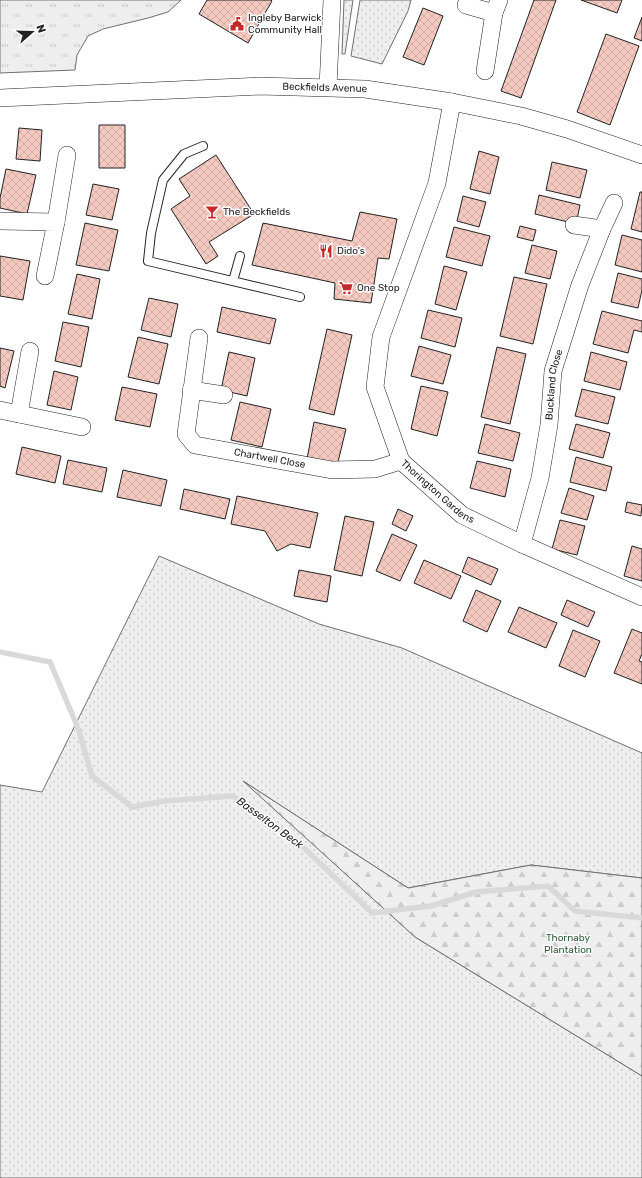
<svg xmlns="http://www.w3.org/2000/svg" width="642" height="1178" viewBox="0 0 642 1178" font-family="Rubik,sans-serif">
<style>
.grass{fill:url(#grass-dots);stroke:#6f6f6f}
.forest{fill:url(#forest-firs);stroke:#6f6f6f}
.park{fill:url(#park-tufts);stroke:#6f6f6f}
.lines{fill:none;stroke-linecap:round;stroke-linejoin:round}
.stream{stroke:#d9d9d9;stroke-width:5.5}
.building{fill:url(#building-cross-hatch);stroke:#222}
.service-casing{stroke:#222;stroke-width:10}
.minor-casing{stroke:#222;stroke-width:18}
.service{stroke:#fff;stroke-width:8}
.minor{stroke:#fff;stroke-width:17}
.labels{text-anchor:middle;dominant-baseline:central;stroke-width:3;stroke-linejoin:round;paint-order:stroke}
.poi-label{font-size:10px;fill:#222;stroke:#fff;text-anchor:start}
.street-label{font-size:10px;fill:#222;stroke:#fff}
.park-label{font-size:10px;fill:#2f5e38;stroke:#fff}
.water-label{font-size:11px;font-style:italic;fill:#222;stroke:#fff}
</style>
<defs>
<pattern id="grass-dots" width="8" height="8" patternUnits="userSpaceOnUse"><rect width="8" height="8" fill="#eee"/><path d="M2 2h.1M6 6h.1" fill="none" stroke="#ccc" stroke-width="1.8" stroke-linecap="round"/></pattern>
<pattern id="forest-firs" width="22" height="20" patternUnits="userSpaceOnUse"><rect width="22" height="20" fill="#eee"/><path d="M5 1l3.5 6h-7zM16 11l3.5 6h-7z" fill="#ccc"/></pattern>
<pattern id="park-tufts" width="24" height="20" patternUnits="userSpaceOnUse"><rect width="24" height="20" fill="#eee"/><path d="M3 7l-1-3M5 7V3M7 7l1-3M15 17l-1-3M17 17v-4M19 17l1-3" fill="none" stroke="#ccc"/></pattern>
<pattern id="building-cross-hatch" width="8" height="8" patternUnits="userSpaceOnUse"><rect width="8" height="8" fill="#f3c9c0"/><path d="M0 0l8 8M0 8l8-8" fill="none" stroke="#d0aca5"/></pattern>
</defs>
<rect width="100%" height="100%" fill="#fff"/>
<!-- grass -->
<path class="grass" d="M344 0H353L345 54H342Z
M360 0H411L408 11 382 64 351 56Z
M159 556 319 624 402 648 642 753V878L531 865 408 888 246 783 415 937 642 1076V1178H0V785L42 792Z"/>
<!-- forest -->
<path class="forest" d="M243 781 408 888 531 865 642 878V1076L415 937Z"/>
<!-- park -->
<path class="park" d="M0 0H181L168 12 148 18 103 29 88 36 77 55 75 70 0 73Z"/>
<g class="lines">
<!-- stream -->
<path class="stream" d="M0 652 50 662 78 728 92 776 132 807 165 801 233 796 299 843 372 913 431 906 476 892 548 886 575 911 642 918"/>
</g>
<!-- building -->
<path class="building" d="M207 0H271L272 1 248 43 199 14Z
M534 0H556L521 98 501 91Z
M581 0H622L617 13Z
M423 8 443 16 424 65 403 57Z
M642 17V41L634 38Z
M606 34 639 46 610 125 577 112Z
M99 125H125V168H99Z
M19 128 42 130 40 161 16 159Z
M479 151 499 157 490 194 470 189Z
M216 155 254 214 209 242 218 256 206 264 171 209 190 196 179 179Z
M552 162 587 170 580 198 546 190Z
M6 169 36 175 27 214 0 208V198Z
M93 184 119 189 112 220 86 215Z
M640 192H642V232L631 229Z
M539 195 580 205 576 224 535 214Z
M463 196 486 202 479 227 457 221Z
M360 212 397 219 389 259 378 258 371 303 334 299 335 283 252 265 263 223 352 241Z
M85 223 118 230 109 271 76 265Z
M520 226 536 230 533 241 517 237Z
M454 227 490 236 482 266 446 257Z
M622 235 642 240V272L615 265Z
M532 245 557 251 550 279 525 273Z
M0 256 30 261 23 300 0 296Z
M444 266 467 272 456 310 435 304Z
M618 273 642 279V290L638 308 611 302Z
M77 274 100 279 92 319 68 314Z
M514 277 547 284 533 344 500 336Z
M149 298 178 304 171 337 141 330Z
M222 307 276 319 270 344 217 332Z
M428 310 462 318 455 347 421 338Z
M602 311 642 321V332L634 330 628 353 593 344Z
M63 322 89 327 81 367 55 361Z
M327 329 352 335 334 415 309 409Z
M138 337 168 344 159 384 128 377Z
M419 346 451 355 443 384 411 376Z
M497 347 526 354 510 424 481 417Z
M0 348 14 351 5 388 0 386Z
M229 352 255 358 247 396 221 390Z
M591 352 627 362 620 390 584 381Z
M54 371 78 377 71 410 47 405Z
M421 386 448 392 437 436 411 429Z
M122 387 157 394 150 427 115 420Z
M582 389 615 397 608 424 575 416Z
M240 402 271 409 262 447 231 440Z
M314 422 346 429 337 466 307 459Z
M485 424 520 433 513 461 478 453Z
M576 424 610 433 603 458 569 449Z
M22 447 61 456 55 483 16 474Z
M576 457 612 467 606 491 570 482Z
M68 460 107 468 102 492 63 484Z
M477 461 511 469 505 497 470 488Z
M123 470 167 480 161 506 117 497Z
M569 488 594 496 587 520 561 513Z
M184 489 230 499 225 519 180 509Z
M237 496 318 513 310 548 291 544 277 551 265 531 231 524Z
M627 502 642 505 641 516 625 512Z
M398 509 413 516 406 531 392 524Z
M345 516 374 522 362 576 334 570Z
M560 520 585 526 577 555 552 549Z
M392 534 417 545 400 581 376 571Z
M632 546 642 549V581L624 576Z
M468 557 498 569 491 585 462 572Z
M424 560 461 576 451 599 414 583Z
M299 570 331 576 327 602 294 596Z
M476 590 501 601 487 632 463 621Z
M567 600 595 612 588 627 561 615Z
M519 607 557 623 546 648 508 632Z
M632 629 642 633V654L639 661 642 662V684L614 673Z
M573 630 600 641 585 677 559 666Z"/>
<g class="lines">
<!-- service casing -->
<g class="service-casing">
<path id="service" d="M203 146 184 154 163 180 151 233 148 261 300 297
M233 281 240 256"/>
</g>
<!-- minor casing -->
<g class="minor-casing">
<g id="minor">
<path d="M466 5 494 13"/>
<path d="M485 71 494 13 499 0"/>
<path d="M328 87 332 0"/>
<path id="s1" d="M0 98 259 86 365 89 452 102 521 116 567 129 642 155"/>
<path id="s2" d="M452 102 437 183 381 337 375 387 401 461 462 515 522 544 642 597"/>
<path d="M0 221 56 222 45 276"/>
<path d="M56 222 67 155"/>
<path d="M574 225 602 229"/>
<path id="s3" d="M199 338 186 434 195 445 332 470 375 469 401 461"/>
<path d="M191 390 224 395"/>
<path d="M0 410 82 427"/>
<path d="M19 414 30 351"/>
<path id="s4" d="M522 544 540 478 549 425 553 371 580 285 602 229 614 203"/>
</g>
</g>
<!-- service -->
<use href="#service" class="service"/>
<!-- minor -->
<use href="#minor" class="minor"/>
</g>
<!-- icons -->
<defs>
<g id="civic-bare" transform="scale(1.08)"><path d="M-.6-6.5H3V-4.5H.6V-3L4-1V1h2V6H-6V1h2V-1L-.6-3ZM-1.2 2.5V6h2.4V2.5Z" fill="#c62828" stroke="#fff" stroke-width="2.5" paint-order="stroke"/></g>
<g id="bar-bare" transform="scale(1.08)"><path d="M-6-5H6L.8 .8V4.5H3.5V6h-7V4.5H-.8V.8Z" fill="#c62828" stroke="#fff" stroke-width="2.5" paint-order="stroke"/></g>
<g id="restaurant-bare" transform="scale(1.08)"><path d="M-5-6h1v4h1v-4h1v4h1v-4h1v5L-1.5 .5V6h-2V.5L-5-1ZM5-6V6H3V1.5H1.5Q1.5-4 5-6Z" fill="#c62828" stroke="#fff" stroke-width="2.5" paint-order="stroke"/></g>
<g id="supermarket-bare" transform="scale(1.08)"><path d="M-6-5.5h2.5l.6 2H6L4.5 2H-2.5L-4.4-4H-6ZM-1.5 3.2a1.3 1.3 0 1 0 .1 0ZM3 3.2a1.3 1.3 0 1 0 .1 0Z" fill="#c62828" stroke="#fff" stroke-width="2.5" paint-order="stroke"/></g>
</defs>
<g fill-rule="evenodd">
<use href="#civic-bare" x="237" y="24"/>
<use href="#bar-bare" x="212" y="212"/>
<use href="#restaurant-bare" x="326" y="251"/>
<use href="#supermarket-bare" x="346" y="288"/>
</g>
<g class="labels">
<!-- poi labels -->
<g class="poi-label">
<text x="248" y="18">Ingleby Barwick<tspan x="248" dy="12">Community Hall</tspan></text>
<text x="223" y="212">The Beckfields</text>
<text x="337" y="251">Dido's</text>
<text x="357" y="288">One Stop</text>
</g>
<!-- street labels -->
<g class="street-label">
<text stroke="none"><textPath href="#s1" startOffset="325">Beckfields Avenue</textPath></text>
<text stroke="none"><textPath href="#s4" startOffset="163">Buckland Close</textPath></text>
<text stroke="none"><textPath href="#s3" startOffset="187">Chartwell Close</textPath></text>
<text stroke="none"><textPath href="#s2" startOffset="423">Thorington Gardens</textPath></text>
</g>
<!-- park labels -->
<g class="park-label">
<text x="568" y="938">Thornaby<tspan x="568" dy="12">Plantation</tspan></text>
</g>
<!-- water labels -->
<g class="water-label">
<text transform="translate(270 823) rotate(36)">Basselton Beck</text>
</g>
</g>
<!-- north arrow -->
<g transform="translate(32 32) rotate(70)" stroke="#ffffff" stroke-width="3" paint-order="stroke">
<path d="M0-3L7 15L0 10L-7 15Z" fill="#222222"/>
<text y="-6" font-size="11" font-weight="bold" text-anchor="middle" fill="#222222">N</text>
</g>
</svg>
